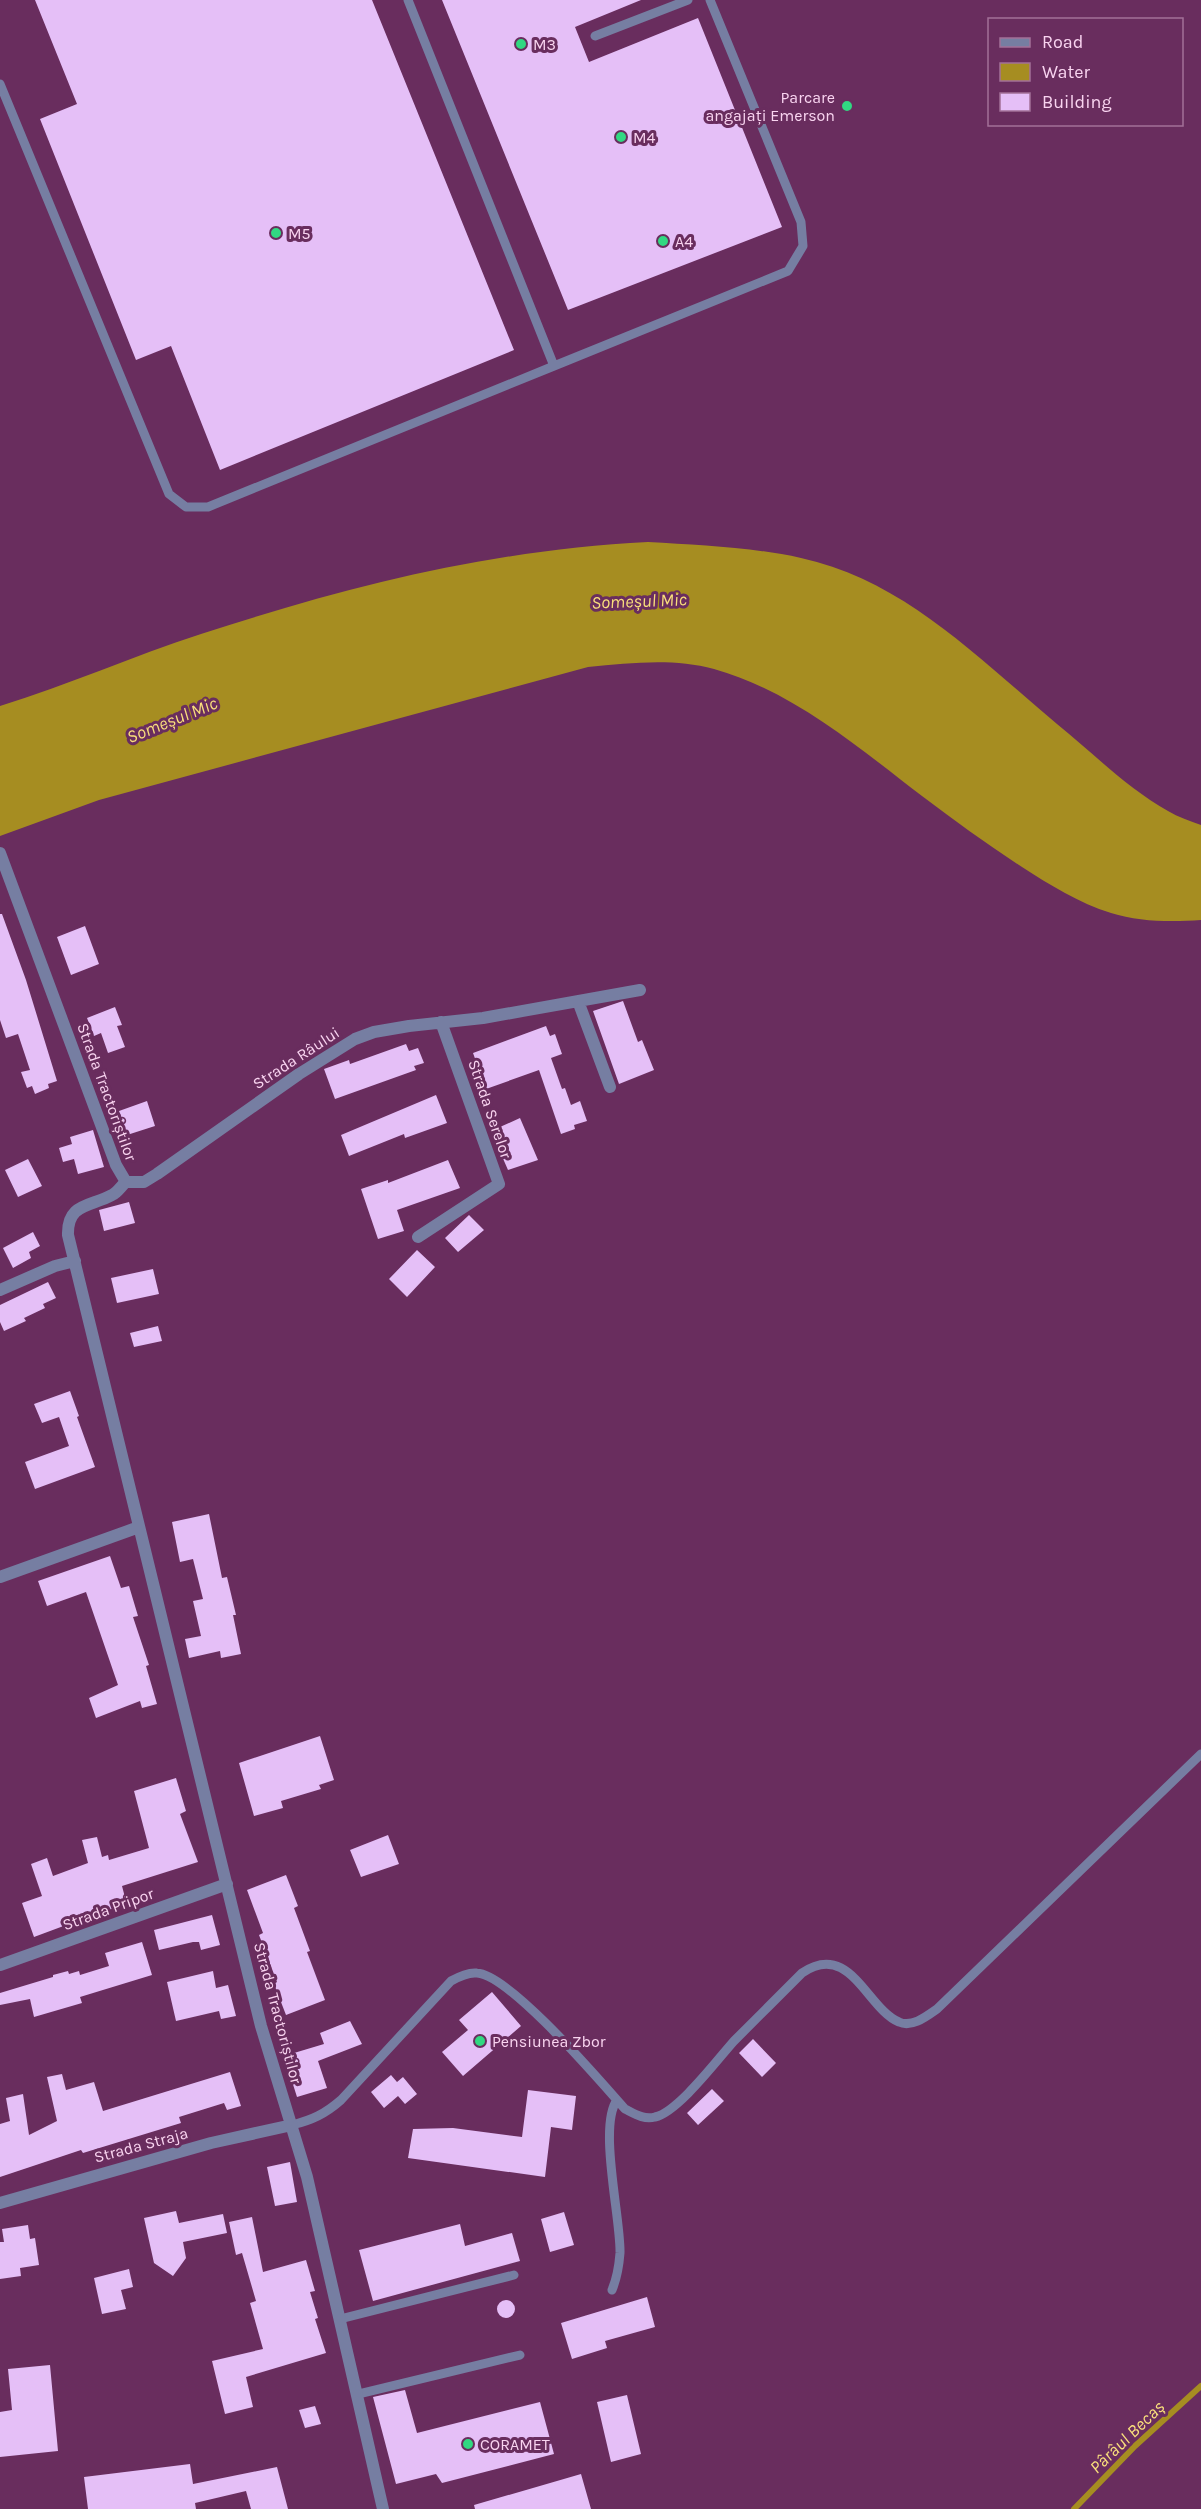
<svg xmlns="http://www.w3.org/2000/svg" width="1201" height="2509" viewBox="0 0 1201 2509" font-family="Karla,sans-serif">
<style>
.water{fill:#a68d21}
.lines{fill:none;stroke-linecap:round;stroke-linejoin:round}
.stream{stroke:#a68d21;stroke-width:6}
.building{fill:#e5bff7}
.service{stroke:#767ea2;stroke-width:9}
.minor{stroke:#767ea2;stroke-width:12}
.poi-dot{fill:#31d882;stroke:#692d5e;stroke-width:2}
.labels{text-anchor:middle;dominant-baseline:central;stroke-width:6;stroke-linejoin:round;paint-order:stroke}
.poi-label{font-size:16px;fill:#f9d4f0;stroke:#692d5e;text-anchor:start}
.street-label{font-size:16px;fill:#f9d4f0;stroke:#692d5e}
.water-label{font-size:18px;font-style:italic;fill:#f9df7c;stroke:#692d5e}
</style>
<rect width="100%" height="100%" fill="#692d5e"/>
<!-- water -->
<path class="water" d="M648 542C699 545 751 547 801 558 904 580 979 659 1057 724 1093 753 1127 788 1168 811 1178 817 1190 821 1201 825V920C1172 922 1139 922 1111 913 1079 903 1050 885 1022 867 988 845 955 821 922 796 859 748 793 691 714 669 673 658 631 663 588 667L99 800 0 836V706C68 685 133 656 201 634 349 586 491 550 648 542Z"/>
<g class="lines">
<!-- stream -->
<path class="stream" d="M1074 2509 1135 2446 1201 2386"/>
</g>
<!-- building -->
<path class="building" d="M35 0H372L514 350 220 470 171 346 136 360 40 119 77 104Z
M442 0H641L575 27 589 62 698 18 782 227 568 310Z
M0 914H2L26 980 57 1081 48 1084 49 1088 35 1094 32 1086 27 1088 21 1072 30 1070 18 1034 6 1038 0 1020Z
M85 926 99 964 71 975 57 937Z
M623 1001 638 1042 642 1040 654 1070 619 1084 593 1011Z
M115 1007 122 1025 117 1026 125 1047 108 1053 101 1033 94 1036 87 1018Z
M546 1026 550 1036 555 1034 562 1054 551 1058 562 1089 565 1088 571 1105 580 1101 587 1121 574 1125 575 1129 561 1134 539 1070 486 1089 473 1053Z
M406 1044 409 1051 418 1048 424 1063 414 1066 416 1070 335 1099 324 1069 349 1060 350 1064Z
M436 1095 447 1123 405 1138 404 1134 349 1156 341 1135Z
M147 1101 155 1126 127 1135 119 1111Z
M520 1118 538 1160 508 1170 491 1131Z
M93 1130 104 1167 78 1174 74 1159 63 1162 59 1148 72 1144 70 1137Z
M28 1159 42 1186 18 1197 5 1170Z
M448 1160 460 1188 397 1210 404 1231 378 1239 361 1189 388 1180V1183Z
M129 1202 135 1223 104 1231 99 1210Z
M469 1215 484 1230 458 1252 445 1238Z
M33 1232 40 1246 29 1252 31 1258 13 1268 3 1248Z
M417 1250 435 1267 407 1297 389 1279Z
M153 1269 159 1294 117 1303 111 1278Z
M48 1282 56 1298 43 1304 45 1308 24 1318 26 1321 4 1331 0 1322V1305Z
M158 1326 162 1341 134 1347 130 1333Z
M70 1391 79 1416 77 1417 95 1467 35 1489 25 1462 69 1446 59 1417 42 1423 34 1404Z
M209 1514 222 1578 227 1577 236 1615H233L241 1654 221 1658 220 1651 189 1658 185 1639 201 1636 193 1601 203 1599 193 1559 180 1562 172 1522Z
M110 1556 121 1588 129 1586 138 1616 133 1617 149 1665 146 1666 157 1704 142 1708 140 1701 96 1718 89 1698 118 1685 86 1592 47 1606 38 1581Z
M320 1736 334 1780 319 1785 321 1789 281 1801 283 1808 254 1816 239 1763Z
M176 1778 186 1811 180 1814 198 1862 122 1886 127 1905 85 1916V1918L34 1937 22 1903 42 1896 31 1864 47 1858 53 1876 88 1863 82 1840 97 1837 102 1857 108 1855 109 1860 149 1848 134 1791Z
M388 1835 399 1864 361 1877 350 1850Z
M286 1875 298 1906 294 1908 310 1951 307 1952 325 2000 286 2015 274 1984 277 1982 259 1935 263 1933 247 1890Z
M212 1915 220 1945 201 1950 199 1942H193L159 1950 154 1930Z
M142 1942 152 1975 80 1997 82 2003 34 2017 30 1999 0 2005V1993L53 1977V1975L68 1971 69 1974 79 1971 80 1975 109 1966 105 1953Z
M213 1971 216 1988 228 1985 236 2016 221 2019 219 2011 176 2021 167 1982Z
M492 1992 521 2026 463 2076 442 2052 468 2030 459 2020Z
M350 2021 362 2044 318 2061 327 2088 297 2097 284 2056 324 2044 320 2033Z
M753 2039 776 2063 762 2077 739 2053Z
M230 2072 241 2106 227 2110 224 2103 179 2117 181 2123 83 2153 81 2150 0 2177V2124L10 2121 6 2098 23 2094 29 2135 57 2121 47 2077 62 2074 66 2090 94 2082 103 2111Z
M391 2075 397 2082 403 2077 417 2094 405 2104 398 2096 384 2108 371 2092Z
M712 2089 724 2101 698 2125 687 2113Z
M528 2090 576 2096 572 2130 551 2127 545 2177 408 2158 413 2129 453 2128 522 2137Z
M290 2162 297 2202 275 2206 267 2167Z
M176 2211 179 2223 223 2214 227 2233 183 2242 186 2258 173 2276 154 2263 144 2218Z
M564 2212 574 2245 550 2252 541 2219Z
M252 2217 263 2272 306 2260 315 2291 310 2292 318 2318 315 2319 326 2353 246 2377 253 2407 225 2414 212 2361 263 2349 250 2303 256 2301 242 2253 236 2255 229 2222Z
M460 2224 465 2246 512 2233 520 2261 373 2301 359 2250Z
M28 2225 30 2239 35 2238 39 2265 20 2268 21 2276 0 2279V2242H4L2 2229Z
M129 2269 133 2287 121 2290 126 2309 102 2314 94 2278Z
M647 2297 655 2327 605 2341 607 2348 572 2359 561 2323Z
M497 2309a9 9 0 1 1 18 0a9 9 0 1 1-18 0Z
M50 2365 58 2451 0 2457V2412L12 2410 8 2369Z
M405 2390 417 2433 540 2402 554 2454 442 2483 436 2474 396 2484 373 2397Z
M627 2395 641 2454 611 2462 597 2402Z
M315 2406 321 2424 305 2428 299 2410Z
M190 2464 193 2484 277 2467 288 2509H251L246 2491 195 2503 196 2509H88L84 2477Z
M581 2474 591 2509H475L474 2505Z"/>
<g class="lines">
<!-- service -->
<path class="service" d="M408 0 554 366 788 271 803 246 801 222 710 0
M595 36 688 0
M0 84 169 494 186 507H208L554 366
M292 2125C312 2120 325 2114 341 2100L451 1981C458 1977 468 1972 477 1973 510 1975 600 2081 625 2109 635 2114 644 2120 655 2117 678 2112 717 2060 734 2041 757 2018 779 1996 802 1973 850 1940 867 2009 899 2022 912 2028 927 2016 937 2009L1201 1754
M612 2290C617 2278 619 2266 620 2253 621 2219 598 2126 617 2100
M340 2319 514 2275
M358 2394 520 2355"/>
<!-- minor -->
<path class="minor" d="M0 853 116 1165 126 1182
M578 1001 610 1087
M126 1182C121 1186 118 1192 112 1195 90 1207 67 1203 68 1235L261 2026 307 2177 383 2509
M126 1182H144L157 1174 299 1074 355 1039 374 1032 409 1026 483 1018 640 990
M418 1237 499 1184 441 1022
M0 1290 55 1266 75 1261
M0 1577 139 1527
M0 1965 227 1884
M0 2203 211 2143 292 2125"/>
</g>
<!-- markers -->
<g class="poi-dot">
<circle cx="521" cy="44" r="6"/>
<circle cx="847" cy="106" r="6"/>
<circle cx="621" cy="137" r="6"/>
<circle cx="276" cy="233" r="6"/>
<circle cx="663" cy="241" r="6"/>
<circle cx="480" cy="2041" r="6"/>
<circle cx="468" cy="2444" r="6"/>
</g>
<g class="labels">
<!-- poi labels -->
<g class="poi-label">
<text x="533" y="44">M3</text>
<text x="835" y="97" text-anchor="end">Parcare<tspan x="835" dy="18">angajați Emerson</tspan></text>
<text x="633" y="137">M4</text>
<text x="288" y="233">M5</text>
<text x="675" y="241">A4</text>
<text x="492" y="2041">Pensiunea Zbor</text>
<text x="480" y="2444">CORAMET</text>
</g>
<!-- street labels -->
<g class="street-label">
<text transform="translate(296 1058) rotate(-33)">Strada Râului</text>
<text transform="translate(107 1092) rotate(70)">Strada Tractoriștilor</text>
<text transform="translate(490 1109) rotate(71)">Strada Serelor</text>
<text transform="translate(108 1909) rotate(-20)">Strada Pripor</text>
<text transform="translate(278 2013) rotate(75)">Strada Tractoriștilor</text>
<text transform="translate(141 2145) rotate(-15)">Strada Straja</text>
</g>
<!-- water labels -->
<g class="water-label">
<text transform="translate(639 601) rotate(-2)">Someșul Mic</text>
<text transform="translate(172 720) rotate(-22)">Someșul Mic</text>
<text transform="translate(1127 2437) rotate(-44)">Pârâul Becaș</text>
</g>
</g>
<!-- legend -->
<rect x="988" y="18" width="195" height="108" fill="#692d5e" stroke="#a37098" stroke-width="1.5"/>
<rect x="1000" y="38" width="30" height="9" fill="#767ea2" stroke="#a37098" stroke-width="1.5"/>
<text x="1042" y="48" font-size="18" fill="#f9d4f0">Road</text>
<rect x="1000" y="63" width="30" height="18" fill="#a68d21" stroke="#a37098" stroke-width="1.5"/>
<text x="1042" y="78" font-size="18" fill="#f9d4f0">Water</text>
<rect x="1000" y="93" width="30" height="18" fill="#e5bff7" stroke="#a37098" stroke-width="1.5"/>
<text x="1042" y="108" font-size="18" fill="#f9d4f0">Building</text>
</svg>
